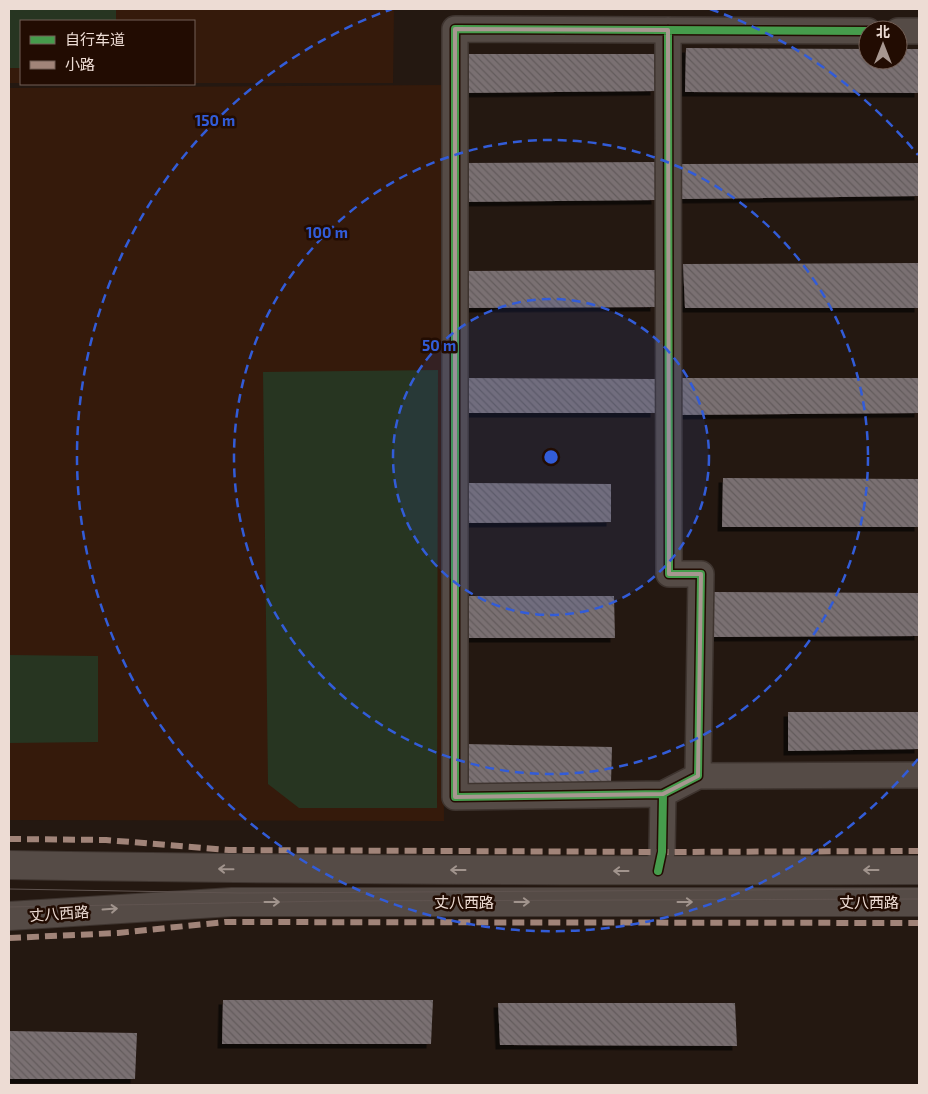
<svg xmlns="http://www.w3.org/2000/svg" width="928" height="1094" viewBox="0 0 928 1094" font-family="'Exo 2','Noto Sans SC',sans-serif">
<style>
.built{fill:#351a0b}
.pitch{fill:#273521}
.building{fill:url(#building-back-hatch);filter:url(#shadow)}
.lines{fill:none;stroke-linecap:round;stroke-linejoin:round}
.minor-casing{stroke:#3e342f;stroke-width:28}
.secondary-casing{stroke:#3e342f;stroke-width:30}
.minor{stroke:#554b46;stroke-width:25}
.secondary{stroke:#554b46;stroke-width:28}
.tram{stroke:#605450;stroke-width:1}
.quiet{stroke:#a18479;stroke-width:6;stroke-dasharray:12 6;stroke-linecap:butt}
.cycleway-casing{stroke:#220c02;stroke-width:11}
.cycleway{stroke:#469c4c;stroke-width:8}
.oneway{stroke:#a1948d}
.marked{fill:none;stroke:#a79790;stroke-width:4;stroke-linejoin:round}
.ring{fill:none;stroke:#325cd8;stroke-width:2.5;stroke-dasharray:9 6}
.labels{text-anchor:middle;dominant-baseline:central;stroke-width:5;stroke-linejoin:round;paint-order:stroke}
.street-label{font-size:15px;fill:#eddcd4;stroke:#220c02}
.centre{fill:#325cd8;stroke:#220c02;stroke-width:2.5}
.ring-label{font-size:15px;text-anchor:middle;font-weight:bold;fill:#325cd8;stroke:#220c02;stroke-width:5;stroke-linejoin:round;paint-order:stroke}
</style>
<defs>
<pattern id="building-back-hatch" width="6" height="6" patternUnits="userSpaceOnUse" patternTransform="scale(1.25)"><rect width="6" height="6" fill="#7a7072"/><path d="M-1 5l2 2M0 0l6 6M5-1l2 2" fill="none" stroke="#635b5c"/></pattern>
<filter id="shadow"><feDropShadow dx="-4.5" dy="4.5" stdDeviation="0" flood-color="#0009"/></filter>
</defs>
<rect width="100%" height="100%" fill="#241811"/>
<!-- built -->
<path class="built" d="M9 9H394L393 83H194V21H21V83H9Z
M443 85 444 821 9 820V88Z"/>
<!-- pitch -->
<path class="pitch" d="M9 9H116V21H21V68H10Z
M438 370 437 808H299L268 784 263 372Z
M9 655 98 656V742L9 743Z"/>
<!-- building -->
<path class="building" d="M686 48 868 49V60H898V49H919V93L685 92Z
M460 54H656L655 91 459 93Z
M655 162 656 200 462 202 461 163Z
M919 163V196L682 199 681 164Z
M919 263V308H685L683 264Z
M655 270V307L462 308 461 271Z
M462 378 655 379V413H462Z
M679 378H919V413L678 415Z
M723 478 919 479V527H722Z
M466 483 611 484V522L467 523Z
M712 592 919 593V636L712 637Z
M464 596H614L615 638H464Z
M788 712H919V749L788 751Z
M465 744 612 747 611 784 464 783Z
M223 1000H433L431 1044H222Z
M498 1003H735L737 1046 500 1045Z
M9 1031 137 1033 135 1079H9Z"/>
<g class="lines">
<!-- minor casing -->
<g class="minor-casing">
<path id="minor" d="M898 31H919
M698 776 919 775
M663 794 455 797V29L868 31
M658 871 662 852 663 794 698 776 701 574H669L668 30"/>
</g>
<!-- secondary casing -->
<g class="secondary-casing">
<path id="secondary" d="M9 865C312 870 616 871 919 870
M9 916 232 902H919"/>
</g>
<!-- minor -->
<use href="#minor" class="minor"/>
<!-- secondary -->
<use href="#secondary" class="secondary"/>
<!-- tram -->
<path class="tram" d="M9 889 239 893 919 889
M9 907 334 901 919 899"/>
<!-- quiet -->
<path class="quiet" d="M9 839 106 840 229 850 662 852 919 851
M9 938 118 933 225 922 919 923"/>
<!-- cycleway casing -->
<g class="cycleway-casing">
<path id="cycleway" d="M663 794 455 797V29L868 31
M658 871 662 852 663 794 698 776 701 574H669L668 30"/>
</g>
<!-- cycleway -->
<use href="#cycleway" class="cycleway"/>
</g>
<!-- one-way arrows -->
<defs><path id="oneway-shaft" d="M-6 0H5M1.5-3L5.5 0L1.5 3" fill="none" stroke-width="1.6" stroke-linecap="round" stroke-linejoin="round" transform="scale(1.25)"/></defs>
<g class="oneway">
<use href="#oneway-shaft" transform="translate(226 869) rotate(-179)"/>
<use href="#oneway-shaft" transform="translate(458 870) rotate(-180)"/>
<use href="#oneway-shaft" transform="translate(871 870) rotate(180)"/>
<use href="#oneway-shaft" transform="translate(621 871) rotate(-180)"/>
<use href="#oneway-shaft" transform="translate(272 902)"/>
<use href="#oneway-shaft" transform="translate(522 902)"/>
<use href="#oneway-shaft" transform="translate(685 902)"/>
<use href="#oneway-shaft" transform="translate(110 909) rotate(-4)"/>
</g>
<!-- marked area -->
<path class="marked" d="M455 29 668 30 669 574H701L698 776 663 794 455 797Z"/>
<!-- distance rings -->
<circle cx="551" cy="457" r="158" fill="#325cd8" fill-opacity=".12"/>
<g class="ring">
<circle cx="551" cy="457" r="158"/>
<circle cx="551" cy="457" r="317"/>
<path d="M918 759A475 475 0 1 1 392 9M710 9A475 475 0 0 1 918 155"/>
</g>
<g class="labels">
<!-- street labels -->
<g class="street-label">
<text x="464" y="902">丈八西路</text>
<text x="869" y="902">丈八西路</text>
<text transform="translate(59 913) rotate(-4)">丈八西路</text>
</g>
</g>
<circle cx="551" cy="457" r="8" class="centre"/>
<g class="ring-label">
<text x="215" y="126">150 m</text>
<text x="327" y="238">100 m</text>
<text x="439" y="351">50 m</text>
</g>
<!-- border -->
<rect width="928" height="1094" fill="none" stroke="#eddcd4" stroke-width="20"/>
<!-- legend -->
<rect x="20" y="20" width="175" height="65" fill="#220c02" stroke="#735f56"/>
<rect x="30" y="36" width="25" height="8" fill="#469c4c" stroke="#735f56"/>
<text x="65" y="45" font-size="15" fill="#eddcd4">自行车道</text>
<rect x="30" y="61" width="25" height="8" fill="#a18479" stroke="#735f56"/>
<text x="65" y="70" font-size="15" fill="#eddcd4">小路</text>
<!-- north arrow -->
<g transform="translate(883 45)"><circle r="24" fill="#220c02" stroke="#735f56"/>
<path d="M0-4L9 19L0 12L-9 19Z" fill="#a79790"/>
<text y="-8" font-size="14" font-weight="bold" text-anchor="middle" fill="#eddcd4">北</text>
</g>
</svg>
